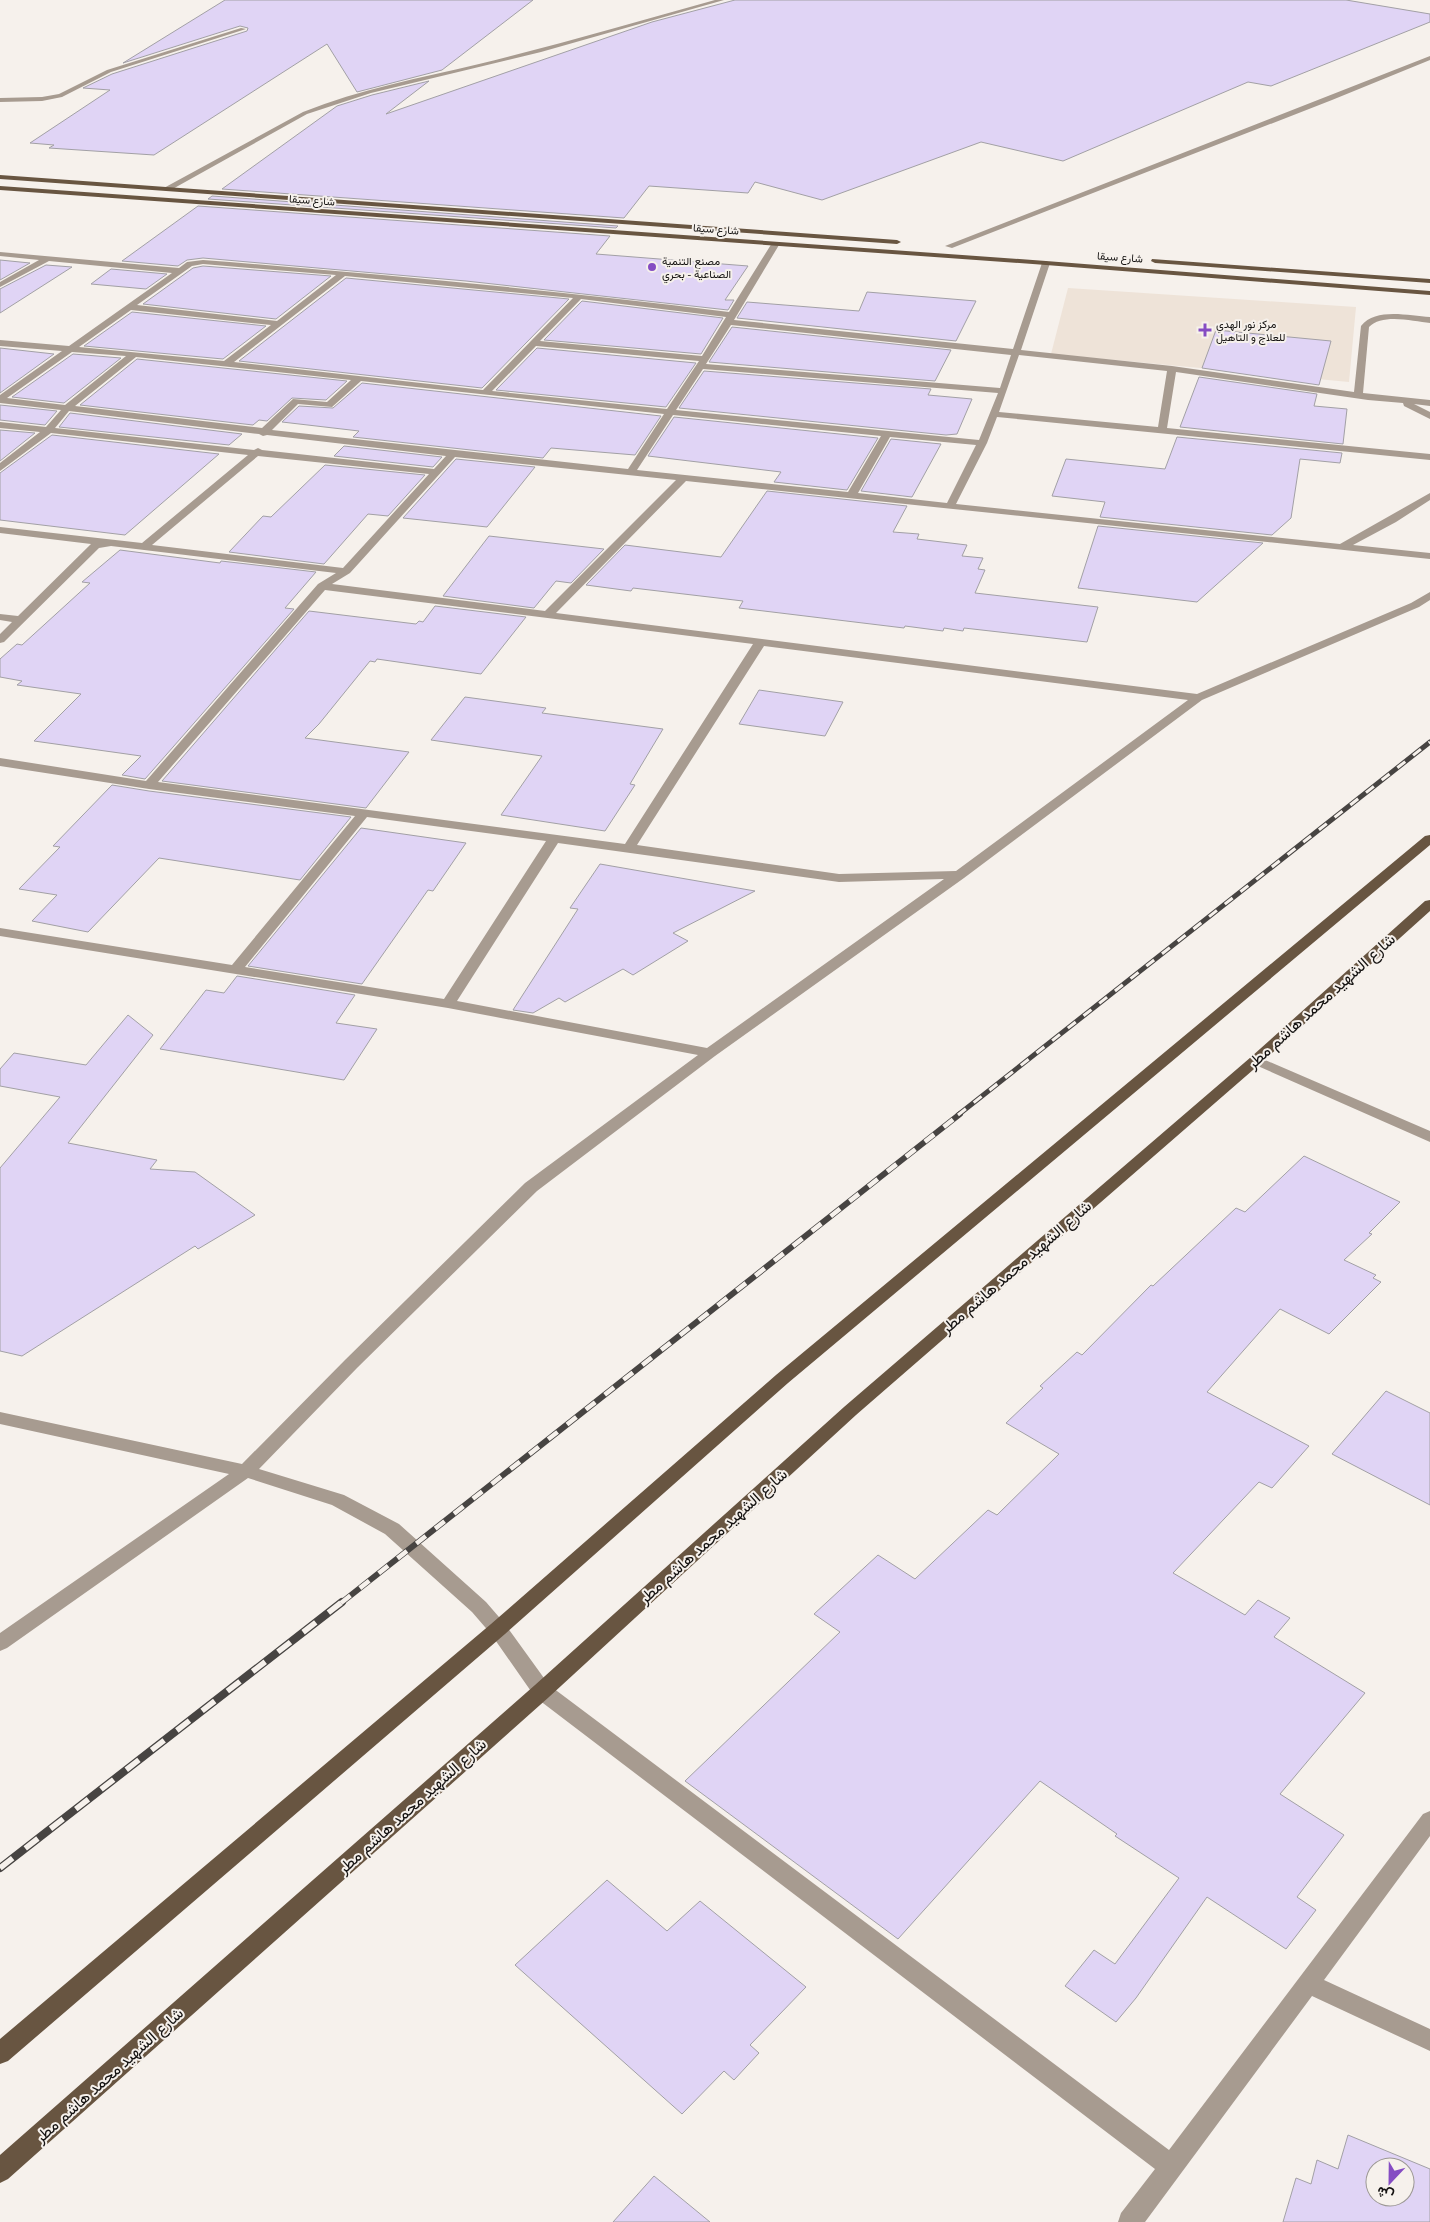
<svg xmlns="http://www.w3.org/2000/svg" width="1430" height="2222" viewBox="0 0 1430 2222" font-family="'Times New Roman',Vazirmatn,serif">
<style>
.built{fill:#eee3d8}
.building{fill:#e0d4f5;stroke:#a2a0a5;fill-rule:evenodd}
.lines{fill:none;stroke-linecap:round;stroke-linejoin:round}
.minor{fill:#a79b90;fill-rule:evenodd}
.major{fill:#685541;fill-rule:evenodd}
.rail-far2-casing{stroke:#474442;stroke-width:5}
.rail-far1-casing{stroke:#474442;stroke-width:6}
.rail-casing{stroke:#474442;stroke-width:8}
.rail-far2{stroke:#f6f1ec;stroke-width:3;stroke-dasharray:10;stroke-linecap:butt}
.rail-far1{stroke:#f6f1ec;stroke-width:4.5;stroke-dasharray:12;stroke-linecap:butt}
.rail{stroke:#f6f1ec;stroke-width:5.5;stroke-dasharray:16;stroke-linecap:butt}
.poi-dot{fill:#854cc3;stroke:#f6f1ec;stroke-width:2}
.labels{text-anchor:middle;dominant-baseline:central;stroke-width:4;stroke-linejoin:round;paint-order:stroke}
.far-street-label{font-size:11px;fill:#141211;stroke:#f6f1ec}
.far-poi-label{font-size:11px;fill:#141211;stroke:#f6f1ec;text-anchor:start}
.near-street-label{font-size:16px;fill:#141211;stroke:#f6f1ec}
</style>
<rect width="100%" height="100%" fill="#f6f1ec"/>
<!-- built -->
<path class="built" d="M1068 288 1356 307 1349 382 1051 354Z"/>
<!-- building -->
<path class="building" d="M225 0H533L442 70 357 92 327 44 154 155 49 148 54 145 30 143 110 90 83 88 112 74 247 31 248 28 240 26 123 63Z
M735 0H1346L1430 14V22L1271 86 1248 82 1063 161 981 142 822 200 755 182 748 193 649 186 624 218 222 189 337 106 372 95 429 81 386 114 652 22Z
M212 196 618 226 616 228 208 199Z
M198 206 610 236 596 254 748 266 725 300H734L728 310 466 281 203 258 187 260 178 266 122 261Z
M0 260 30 263 0 280Z
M46 265 72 267 0 313V289Z
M203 266 331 276 276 319 143 304 193 268Z
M111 269 167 274 146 289 91 284Z
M346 278 569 299 482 388 239 361Z
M867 292 976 301 956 341 737 318 747 302 859 311Z
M582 301 723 318 701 354 544 340Z
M132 312 266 326 223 359 84 346Z
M732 327 951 350 935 381 709 362Z
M1216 330 1331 341 1319 385 1202 368Z
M0 348 54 354 0 393Z
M537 348 696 363 666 407 496 390Z
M73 354 121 358 64 403 12 397Z
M137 359 347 381 326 400 292 398 267 421 259 420 253 425 80 405Z
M704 371 931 389 928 395 972 399 957 434 946 435 679 408Z
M1199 377 1317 394 1314 406 1347 409 1343 444 1180 427Z
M362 383 661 416 635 455 551 448 543 458 353 437 359 431 282 422 299 406 333 408Z
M0 405 57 411 45 425 0 420Z
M70 413 242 434 229 445 59 427Z
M674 417 878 438 847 490 774 482 781 472 648 456Z
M0 430 35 433 0 461Z
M52 435 219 454 125 535 0 520V473Z
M1177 437 1342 453 1340 463 1300 459 1291 518 1272 535 1100 517 1105 502 1052 496 1066 459 1165 469Z
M891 439 941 444 912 497 861 491Z
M344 446 442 457 433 467 334 456Z
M456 459 535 467 487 527 403 518Z
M325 465 425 475 388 516 368 514 324 564 229 552 263 516 271 517Z
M767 491 907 506 893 532 919 534 917 539 967 545 962 556 983 558 978 569 985 570 975 593 1098 607 1087 642 964 628 963 631 944 628 943 631 905 626 904 628 739 608 743 601 633 588 631 591 586 585 625 545 721 557Z
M1098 526 1263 543 1197 602 1078 588Z
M489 536 604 549 571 583 556 581 534 608 443 596Z
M120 550 220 563 221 561 316 572 285 608 294 609 145 779 122 775 141 756 34 741 81 694 17 685 22 681 0 677V659L17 644 22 645 90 583 82 582Z
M435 606 526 617 481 674 377 659 375 662 370 661 319 724 305 738 409 752 366 808 162 781 309 611 416 624 419 621 423 622Z
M759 690 843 702 825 736 739 724Z
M465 697 546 708 542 713 663 729 630 784 635 785 605 831 501 815 542 756 431 740Z
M112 785 149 791 351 817 300 880 159 858 88 932 32 921 57 895 19 889 60 847 53 846Z
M361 828 466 843 433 891 428 890 362 984 248 966Z
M600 864 755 891 673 933 688 941 633 975 623 969 565 1002 559 998 533 1013 513 1010 578 909 570 908Z
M237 976 355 995 336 1023 377 1029 344 1080 160 1049 206 990 224 993Z
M128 1015 153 1035 68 1143 157 1160 150 1169 195 1172 255 1215 198 1249 195 1246 22 1356 0 1351V1168L60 1097 0 1086V1069L14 1053 86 1065Z
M1304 1156 1400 1202 1369 1233 1372 1234 1344 1260 1376 1275 1373 1278 1381 1282 1329 1334 1280 1309 1207 1392 1309 1446 1272 1488 1259 1482 1173 1573 1245 1615 1258 1600 1290 1618 1274 1637 1365 1693 1280 1794 1344 1835 1297 1897 1316 1910 1286 1949 1207 1897 1136 1998 1116 2022 1065 1986 1094 1950 1115 1964 1179 1878 1115 1836 1117 1834 1040 1781 898 1939 685 1781 840 1632 814 1614 878 1555 915 1579 988 1510 997 1515 1059 1454 1006 1423 1043 1388 1040 1386 1077 1352 1082 1355 1151 1285 1153 1286 1236 1208 1245 1212Z
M1386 1391 1430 1413V1505L1332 1454Z
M607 1880 667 1931 700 1901 806 1987 750 2045 759 2053 734 2080 724 2071 682 2114 515 1965Z
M1348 2135 1430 2169V2222H1283L1296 2178 1311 2184 1317 2160 1338 2169ZM1375 2167H1405V2197H1375Z
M654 2176 710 2222H613Z"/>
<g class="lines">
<!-- minor -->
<path class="minor" d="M715 0H724L541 52 371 93 307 114 169 191 162 189 303 112C360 89 420 78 479 64 558 45 636 22 715 0Z
M241 28 246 29 111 72 62 97 42 101 0 102V98L42 97 59 94 107 70Z
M1430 56V60L1332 100 952 248 945 246Z
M772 243 779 245 734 320 1013 349 1042 263 1046 261 1050 263 1021 350 1172 366 1354 392 1361 326C1376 307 1409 316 1430 317V323C1413 321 1382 313 1369 327L1363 393 1430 400V406L1414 404 1430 412V419L1404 406 1403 403 1368 400 1176 372 1167 428 1430 454V460L997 417 987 443 956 504 1340 544 1430 493V500L1396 522 1353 545 1430 553V559L686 481 556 613 1197 694 1411 603 1430 592V600L1419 607 1202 700 964 878 715 1056 537 1191 357 1368 259 1469 344 1495 399 1524 486 1602 505 1624 549 1685 1169 2150 1423 1814 1430 1811V1836L1324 1980 1430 2029V2051L1312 1996 1145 2222H1118L1121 2213 1155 2169 535 1697 491 1634 472 1612 385 1534 332 1505 248 1478 7 1648 0 1651V1633L229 1474 0 1424V1412L242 1464 345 1360 525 1183 698 1055 448 1008 0 936V928L232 965 355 816 149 789 0 766V758L146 781 318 584 336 573 111 546 99 548 4 642 0 643V634L12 622 0 620V614L18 616 91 544 0 533V527L142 543 248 455 51 433 0 471V463L40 432 0 428V422L46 427 61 410 0 403V395L62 351 0 346V340L69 346 172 273 49 261 0 287V282L39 260 0 256V252L179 268 187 262 203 260C379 274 553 290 729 312ZM203 264 336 275 277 321 137 305 192 266ZM345 276 573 298 483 390 234 362ZM581 299 726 317 702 356 540 341ZM131 310 271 325 224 361 79 347ZM731 325 1011 355 1000 388 706 364ZM536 346 699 361 667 409 492 391ZM72 352 126 356 65 405 7 398ZM1019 355 1167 371 1158 427 999 412ZM136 357 351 380 327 402 293 399 262 428 75 406ZM703 369 998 393 979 440 676 410ZM361 381 664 414 628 469 272 430 298 404 332 407ZM69 411 259 434 263 436 267 435 446 456 434 469 262 450 258 448 254 450 55 428ZM673 415 881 436 848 492 637 470ZM890 437 976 445 947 503 858 493ZM258 456 429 474 343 568 152 545ZM455 457 676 480 545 611 332 584 350 573ZM325 590 753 644 625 844 158 782ZM764 646 1188 700 956 871 839 874 637 845ZM367 817 546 841 444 999 245 967ZM558 843 839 882 944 879 707 1048 457 1001Z
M1256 1056 1430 1131V1142L1251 1063 1249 1060 1251 1057Z"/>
<!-- major -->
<path class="major" d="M0 175 897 240 901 242 897 244 0 179Z
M0 186 1046 261 1430 291V295L1046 265 0 190Z
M1152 259 1430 279V283L1155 263 1151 261Z
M1430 835V845L788 1383 505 1634 8 2061 0 2064V2039L491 1624 776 1375 1425 836Z
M1430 900V911L1261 1063 856 1415 549 1697 8 2179 0 2183V2155L535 1685 844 1407 1251 1057 1425 901Z"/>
<!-- rail-far2 casing -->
<g class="rail-far2-casing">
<path id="rail-far2" d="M958 1115 1430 742"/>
</g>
<!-- rail-far1 casing -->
<g class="rail-far1-casing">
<path id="rail-far1" d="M341 1603 960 1114"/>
</g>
<!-- rail casing -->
<g class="rail-casing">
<path id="rail" d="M0 1868 342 1602"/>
</g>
<!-- rail-far2 -->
<use href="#rail-far2" class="rail-far2"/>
<!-- rail-far1 -->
<use href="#rail-far1" class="rail-far1"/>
<!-- rail -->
<use href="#rail" class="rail"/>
</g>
<!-- markers -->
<g class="poi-dot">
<circle cx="652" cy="267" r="5"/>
<path d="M1202.5 322.5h5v5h5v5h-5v5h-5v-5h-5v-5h5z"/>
</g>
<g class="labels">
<!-- far-street labels -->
<g class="far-street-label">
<text transform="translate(312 200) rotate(4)">شارع سيقا</text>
<text transform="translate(716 229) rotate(4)">شارع سيقا</text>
<text transform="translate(1120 257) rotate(4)">شارع سيقا</text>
</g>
<!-- far-poi labels -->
<g class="far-poi-label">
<text x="662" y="261">مصنع التنمية<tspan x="662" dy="13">الصناعية - بحري</tspan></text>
<text x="1216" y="324">مركز نور الهدي<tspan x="1216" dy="13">للعلاج و التاهيل</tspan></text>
</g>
<!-- near-street labels -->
<g class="near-street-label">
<text transform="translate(1321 1001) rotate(-42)">شارع الشهيد محمد هاشم مطر</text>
<text transform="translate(1016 1267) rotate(-41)">شارع الشهيد محمد هاشم مطر</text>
<text transform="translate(713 1536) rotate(-42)">شارع الشهيد محمد هاشم مطر</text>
<text transform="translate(412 1806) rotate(-42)">شارع الشهيد محمد هاشم مطر</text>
<text transform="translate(109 2075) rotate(-42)">شارع الشهيد محمد هاشم مطر</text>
</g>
</g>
<!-- north arrow -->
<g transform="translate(1390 2182) rotate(202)"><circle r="24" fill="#f6f1ec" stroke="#9c9894"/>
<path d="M0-4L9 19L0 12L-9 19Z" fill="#854cc3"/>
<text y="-8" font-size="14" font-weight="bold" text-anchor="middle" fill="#141211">ش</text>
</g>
</svg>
